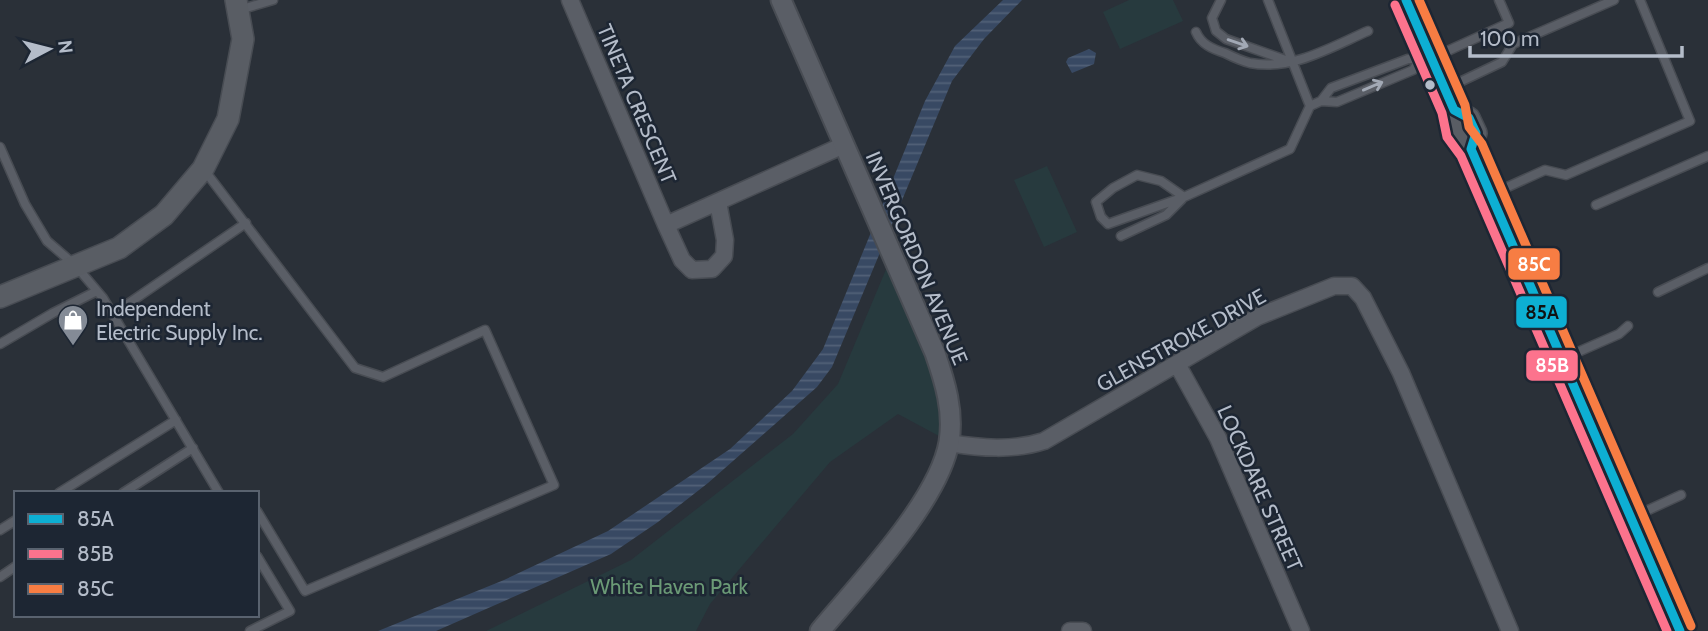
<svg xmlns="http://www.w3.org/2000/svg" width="1708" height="631" viewBox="0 0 1708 631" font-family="Cabin,sans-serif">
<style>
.park{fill:#273a3e}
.water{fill:url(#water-rules)}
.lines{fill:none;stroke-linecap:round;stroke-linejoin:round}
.service-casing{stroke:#484c53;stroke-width:11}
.minor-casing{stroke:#484c53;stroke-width:19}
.tertiary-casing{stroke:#484c53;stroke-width:23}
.secondary-casing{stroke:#484c53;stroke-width:24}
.service{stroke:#5a5e66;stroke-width:8}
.minor{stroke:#5a5e66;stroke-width:16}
.tertiary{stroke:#5a5e66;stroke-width:19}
.secondary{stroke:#595d64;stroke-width:21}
.bus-1-casing{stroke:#1d2633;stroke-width:14}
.bus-2-casing{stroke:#1d2633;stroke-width:14}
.bus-3-casing{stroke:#1d2633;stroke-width:14}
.bus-1{stroke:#0dafd3;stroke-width:9}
.bus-2{stroke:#fc738d;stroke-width:9}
.bus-3{stroke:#f77d43;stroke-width:9}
.oneway{stroke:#a2a9b5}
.bus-dot{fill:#b4bcc9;stroke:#1d2633;stroke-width:2.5}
.labels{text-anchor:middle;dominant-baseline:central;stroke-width:5;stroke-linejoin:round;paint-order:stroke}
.street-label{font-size:21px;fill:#b4bcc9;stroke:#1d2633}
.poi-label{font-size:21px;fill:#b4bcc9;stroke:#1d2633;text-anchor:start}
.park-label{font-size:21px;fill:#6b9a76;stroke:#1d2633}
.line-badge{stroke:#1d2633;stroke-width:2.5}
.badge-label{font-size:19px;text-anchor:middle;font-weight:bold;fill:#fff}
.pale-badge-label{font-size:19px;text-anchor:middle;font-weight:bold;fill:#111}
</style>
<defs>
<pattern id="water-rules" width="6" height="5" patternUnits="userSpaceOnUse" patternTransform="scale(1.75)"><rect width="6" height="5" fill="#384963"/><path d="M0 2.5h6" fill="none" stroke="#526178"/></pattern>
</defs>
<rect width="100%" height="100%" fill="#2a3038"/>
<!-- park -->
<path class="park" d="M1129 0H1173L1183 21 1120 49 1103 12Z
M1047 166 1077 232 1044 247 1014 180Z
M887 267C903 304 937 370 939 409 940 418 939 427 939 436L898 414 830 462 710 604 696 631H486L631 560 793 434 838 384Z"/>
<!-- water -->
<path class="water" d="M1003 0H1022L984 39 952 81 832 367 817 387 708 483 658 522 611 554 436 631H378L504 580 608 531 730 449 792 391 823 349 925 101 955 46Z
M1089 49 1096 53 1094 64 1072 73 1066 62 1068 58Z"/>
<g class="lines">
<!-- service casing -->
<g class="service-casing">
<path id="service" d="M1221 0 1212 18 1216 31 1226 39 1291 62
M1268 0 1310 106
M239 10 273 0
M1196 32C1201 44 1212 49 1225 53 1233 57 1242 61 1250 63 1292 71 1331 47 1368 31
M1445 89 1502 62 1513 44 1614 0
M1321 101 1337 102 1413 70 1420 59
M0 147 25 204 47 241 76 266 103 298 219 493
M205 171 355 368 383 377 485 330 554 485 305 591 257 511
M1492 194 1545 170 1566 175 1690 121 1640 0
M1184 197 1161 181 1137 175 1113 188 1096 202 1101 217 1108 224 1184 197 1290 149 1310 106 1321 101 1331 88 1408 59 1432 58 1509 23 1499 0
M1596 205 1708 156
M1121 236 1166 215 1182 199
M1658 292 1708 268
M113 314 246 223
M0 344 53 313 97 291
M1562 359 1619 334 1628 326
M59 493 176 420
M123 493 193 448
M1633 517 1681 495
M0 530 16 520
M0 577 16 566
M250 631 290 611 257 556"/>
</g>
<!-- minor casing -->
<g class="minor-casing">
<path id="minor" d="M570 0 666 225 844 145
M666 225 682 260 692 270 712 269 724 256 725 240 718 202
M1177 364 1218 438 1301 631
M949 443C980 448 1013 451 1044 441L1257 317 1334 286H1352L1363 298 1401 373 1510 631
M1070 631H1083"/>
</g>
<!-- tertiary casing -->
<g class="tertiary-casing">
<path id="tertiary" d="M781 0 935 353C945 382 954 411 949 442 939 501 859 584 820 631"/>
</g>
<!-- secondary casing -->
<g class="secondary-casing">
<path id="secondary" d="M1406 0 1454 110C1454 127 1458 138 1471 149L1680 631
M1454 110 1469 118 1476 133 1471 149
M0 297 119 248 164 215 203 169 228 119 243 39 236 0"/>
</g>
<!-- service -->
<use href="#service" class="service"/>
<!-- minor -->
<use href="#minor" class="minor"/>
<!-- tertiary -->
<use href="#tertiary" class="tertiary"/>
<!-- secondary -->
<use href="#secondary" class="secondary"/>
<!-- bus-1 casing -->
<g class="bus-1-casing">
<path id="bus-1" d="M1406 0 1454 110 1469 118 1476 133 1471 149 1680 631"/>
</g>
<!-- bus-2 casing -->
<g class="bus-2-casing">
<path id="bus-2" d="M1395 5 1442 113 1447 137 1461 156 1667 631"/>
</g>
<!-- bus-3 casing -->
<g class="bus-3-casing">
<path id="bus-3" d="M1419 0 1465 105 1469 127 1482 144 1691 626"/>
</g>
<!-- bus-1 -->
<use href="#bus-1" class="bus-1"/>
<!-- bus-2 -->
<use href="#bus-2" class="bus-2"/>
<!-- bus-3 -->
<use href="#bus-3" class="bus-3"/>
</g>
<!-- one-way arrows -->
<defs><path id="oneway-shaft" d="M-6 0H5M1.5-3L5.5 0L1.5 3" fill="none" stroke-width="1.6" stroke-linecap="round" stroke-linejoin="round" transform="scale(1.75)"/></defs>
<g class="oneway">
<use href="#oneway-shaft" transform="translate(1238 43) rotate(19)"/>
<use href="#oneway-shaft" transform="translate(1373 86) rotate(-23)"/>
</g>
<!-- icons -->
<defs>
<g id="shop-pin" transform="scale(1.575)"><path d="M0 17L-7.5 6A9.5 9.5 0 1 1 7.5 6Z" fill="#848b96" stroke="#1d2633"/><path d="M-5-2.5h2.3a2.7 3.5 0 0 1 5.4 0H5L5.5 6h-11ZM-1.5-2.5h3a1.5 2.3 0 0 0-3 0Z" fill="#fff"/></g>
</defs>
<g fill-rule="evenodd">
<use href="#shop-pin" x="73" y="320"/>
</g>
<!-- markers -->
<circle class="bus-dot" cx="1430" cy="85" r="6"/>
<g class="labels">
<!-- street labels -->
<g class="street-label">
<text transform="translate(637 104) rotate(67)">TINETA CRESCENT</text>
<text transform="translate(917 258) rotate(67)">INVERGORDON AVENUE</text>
<text transform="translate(1181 340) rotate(-29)">GLENSTROKE DRIVE</text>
<text transform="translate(1260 488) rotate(66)">LOCKDARE STREET</text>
</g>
<!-- poi labels -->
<g class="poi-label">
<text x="96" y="308">Independent<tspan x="96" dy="24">Electric Supply Inc.</tspan></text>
</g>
<!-- park labels -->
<g class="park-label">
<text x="669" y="586">White Haven Park</text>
</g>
</g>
<g class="line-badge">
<rect x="1507" y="247" width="54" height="34" rx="7" fill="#f77d43"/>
<rect x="1515" y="295" width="53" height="34" rx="7" fill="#0dafd3"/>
<rect x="1525" y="349" width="54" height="33" rx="7" fill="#fc738d"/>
</g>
<g class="badge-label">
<text x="1534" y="271">85C</text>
<text x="1552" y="372">85B</text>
</g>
<g class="pale-badge-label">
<text x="1542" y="319">85A</text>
</g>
<!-- legend -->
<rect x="14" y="491" width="245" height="126" fill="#1d2633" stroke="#59626f" stroke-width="2"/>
<rect x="28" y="514" width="35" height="10" fill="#0dafd3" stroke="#59626f" stroke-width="2"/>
<text x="77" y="526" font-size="21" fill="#b4bcc9">85A</text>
<rect x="28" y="549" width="35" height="10" fill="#fc738d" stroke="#59626f" stroke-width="2"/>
<text x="77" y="561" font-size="21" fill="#b4bcc9">85B</text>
<rect x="28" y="584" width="35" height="10" fill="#f77d43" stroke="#59626f" stroke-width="2"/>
<text x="77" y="596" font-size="21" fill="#b4bcc9">85C</text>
<!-- north arrow -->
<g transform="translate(49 49) rotate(83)" stroke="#1d2633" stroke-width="5" paint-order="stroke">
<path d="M0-5L12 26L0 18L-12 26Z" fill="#b4bcc9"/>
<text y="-10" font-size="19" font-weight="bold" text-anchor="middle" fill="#b4bcc9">N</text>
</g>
<!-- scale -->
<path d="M1470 46v10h212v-10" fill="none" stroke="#b4bcc9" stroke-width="3.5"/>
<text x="1480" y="46" font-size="21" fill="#b4bcc9" stroke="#1d2633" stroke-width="5" paint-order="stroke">100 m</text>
</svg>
